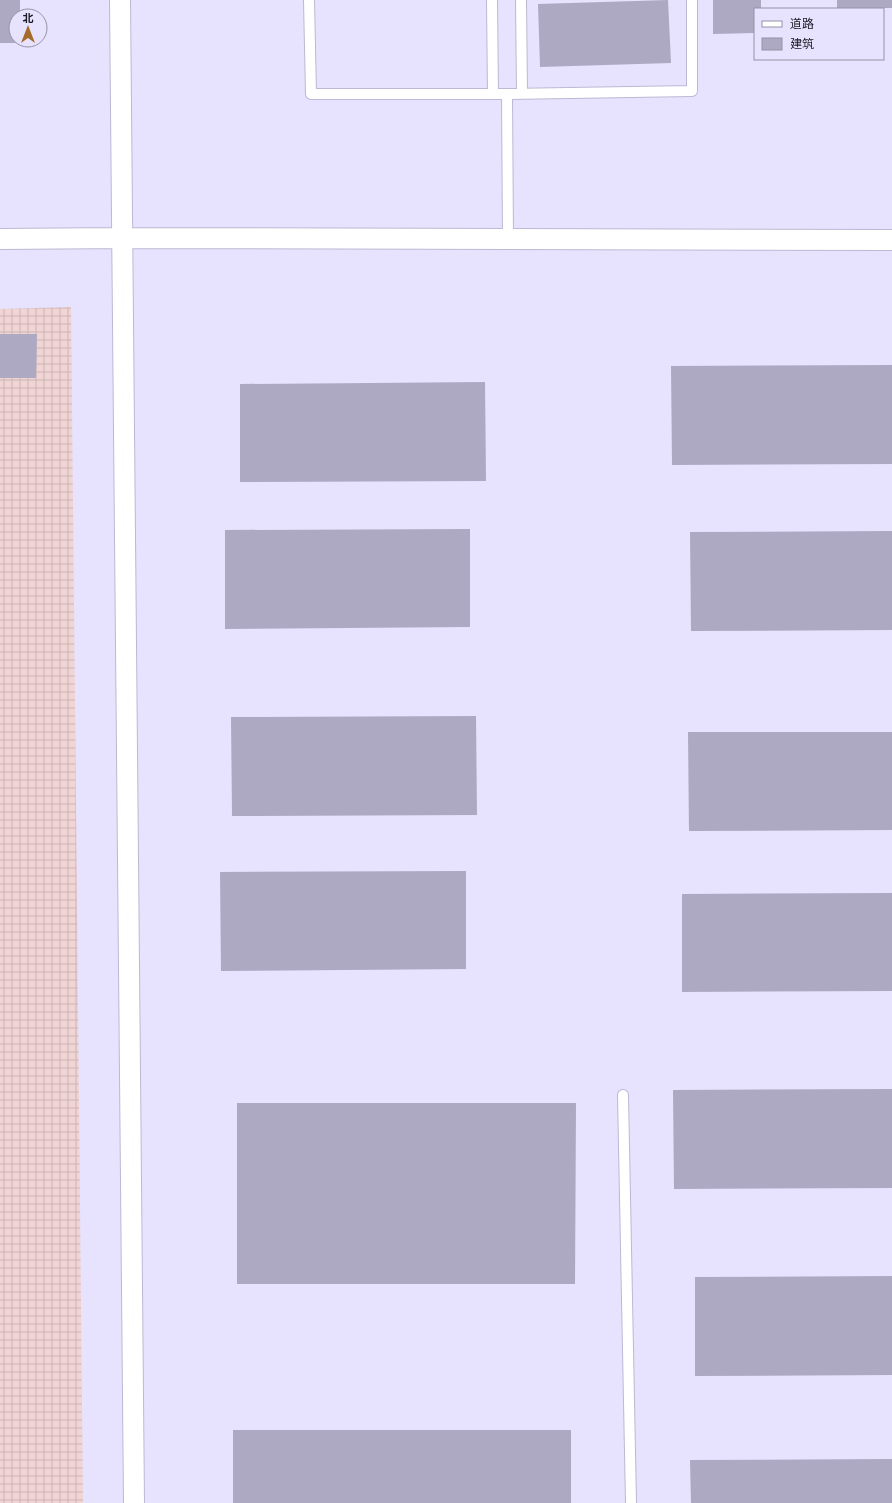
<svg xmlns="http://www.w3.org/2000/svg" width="892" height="1503" viewBox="0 0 892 1503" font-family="'Sofia Sans Condensed','Noto Sans SC',sans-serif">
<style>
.industrial{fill:url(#industrial-grid)}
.building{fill:#ada9c2}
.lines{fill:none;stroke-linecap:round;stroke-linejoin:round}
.lane-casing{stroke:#bdb8d3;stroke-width:12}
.street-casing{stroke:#bdb8d3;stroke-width:22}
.lane{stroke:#fff;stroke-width:10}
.street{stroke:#fff;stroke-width:20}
</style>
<defs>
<pattern id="industrial-grid" width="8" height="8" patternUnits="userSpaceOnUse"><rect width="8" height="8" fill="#f0d5d4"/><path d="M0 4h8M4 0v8" fill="none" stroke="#cdb6b6"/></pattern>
</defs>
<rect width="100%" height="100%" fill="#e7e2fd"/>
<!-- industrial -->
<path class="industrial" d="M71 307 83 1503H0V309Z"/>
<!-- building -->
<path class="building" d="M0 0H20V16H16V40H20V43H0Z
M668 0 671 63 540 67 538 4Z
M713 0H761V9H755V33L713 34Z
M837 0H892V8H837Z
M0 334H37L36 378H0Z
M892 365V464L672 465 671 366Z
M485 382 486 481 240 482V384Z
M470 529V627L225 629V530Z
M892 531V630L691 631 690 532Z
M476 716 477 815 232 816 231 717Z
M688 732H892V830L689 831Z
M466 871V969L221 971 220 872Z
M892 893V991L682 992V894Z
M892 1089V1188L674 1189 673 1090Z
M237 1103H576L575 1284H237Z
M892 1276V1375L695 1376V1277Z
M233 1430H571V1503H233Z
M892 1459V1503H691L690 1460Z"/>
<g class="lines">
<!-- lane casing -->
<g class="lane-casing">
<path id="lane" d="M309 0 311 94H507L692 91V0
M492 0 493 94
M521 0 522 93
M507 94 508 240
M623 1095 631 1503"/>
</g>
<!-- street casing -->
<g class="street-casing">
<path id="street" d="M120 0 134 1503
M0 239 122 238 892 240"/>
</g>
<!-- lane -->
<use href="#lane" class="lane"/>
<!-- street -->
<use href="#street" class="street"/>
</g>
<!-- legend -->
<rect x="754" y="8" width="130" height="52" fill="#e7e2fd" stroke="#9692a6"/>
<rect x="762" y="21" width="20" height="6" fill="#ffffff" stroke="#9692a6"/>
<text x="790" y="28" font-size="12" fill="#1c1a24">道路</text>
<rect x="762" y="38" width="20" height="12" fill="#ada9c2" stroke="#9692a6"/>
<text x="790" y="48" font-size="12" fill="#1c1a24">建筑</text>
<!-- north arrow -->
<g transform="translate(28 28)"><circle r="19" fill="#e7e2fd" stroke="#9692a6"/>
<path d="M0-3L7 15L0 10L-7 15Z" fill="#a56b2a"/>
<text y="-6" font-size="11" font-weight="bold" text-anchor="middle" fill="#1c1a24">北</text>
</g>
</svg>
